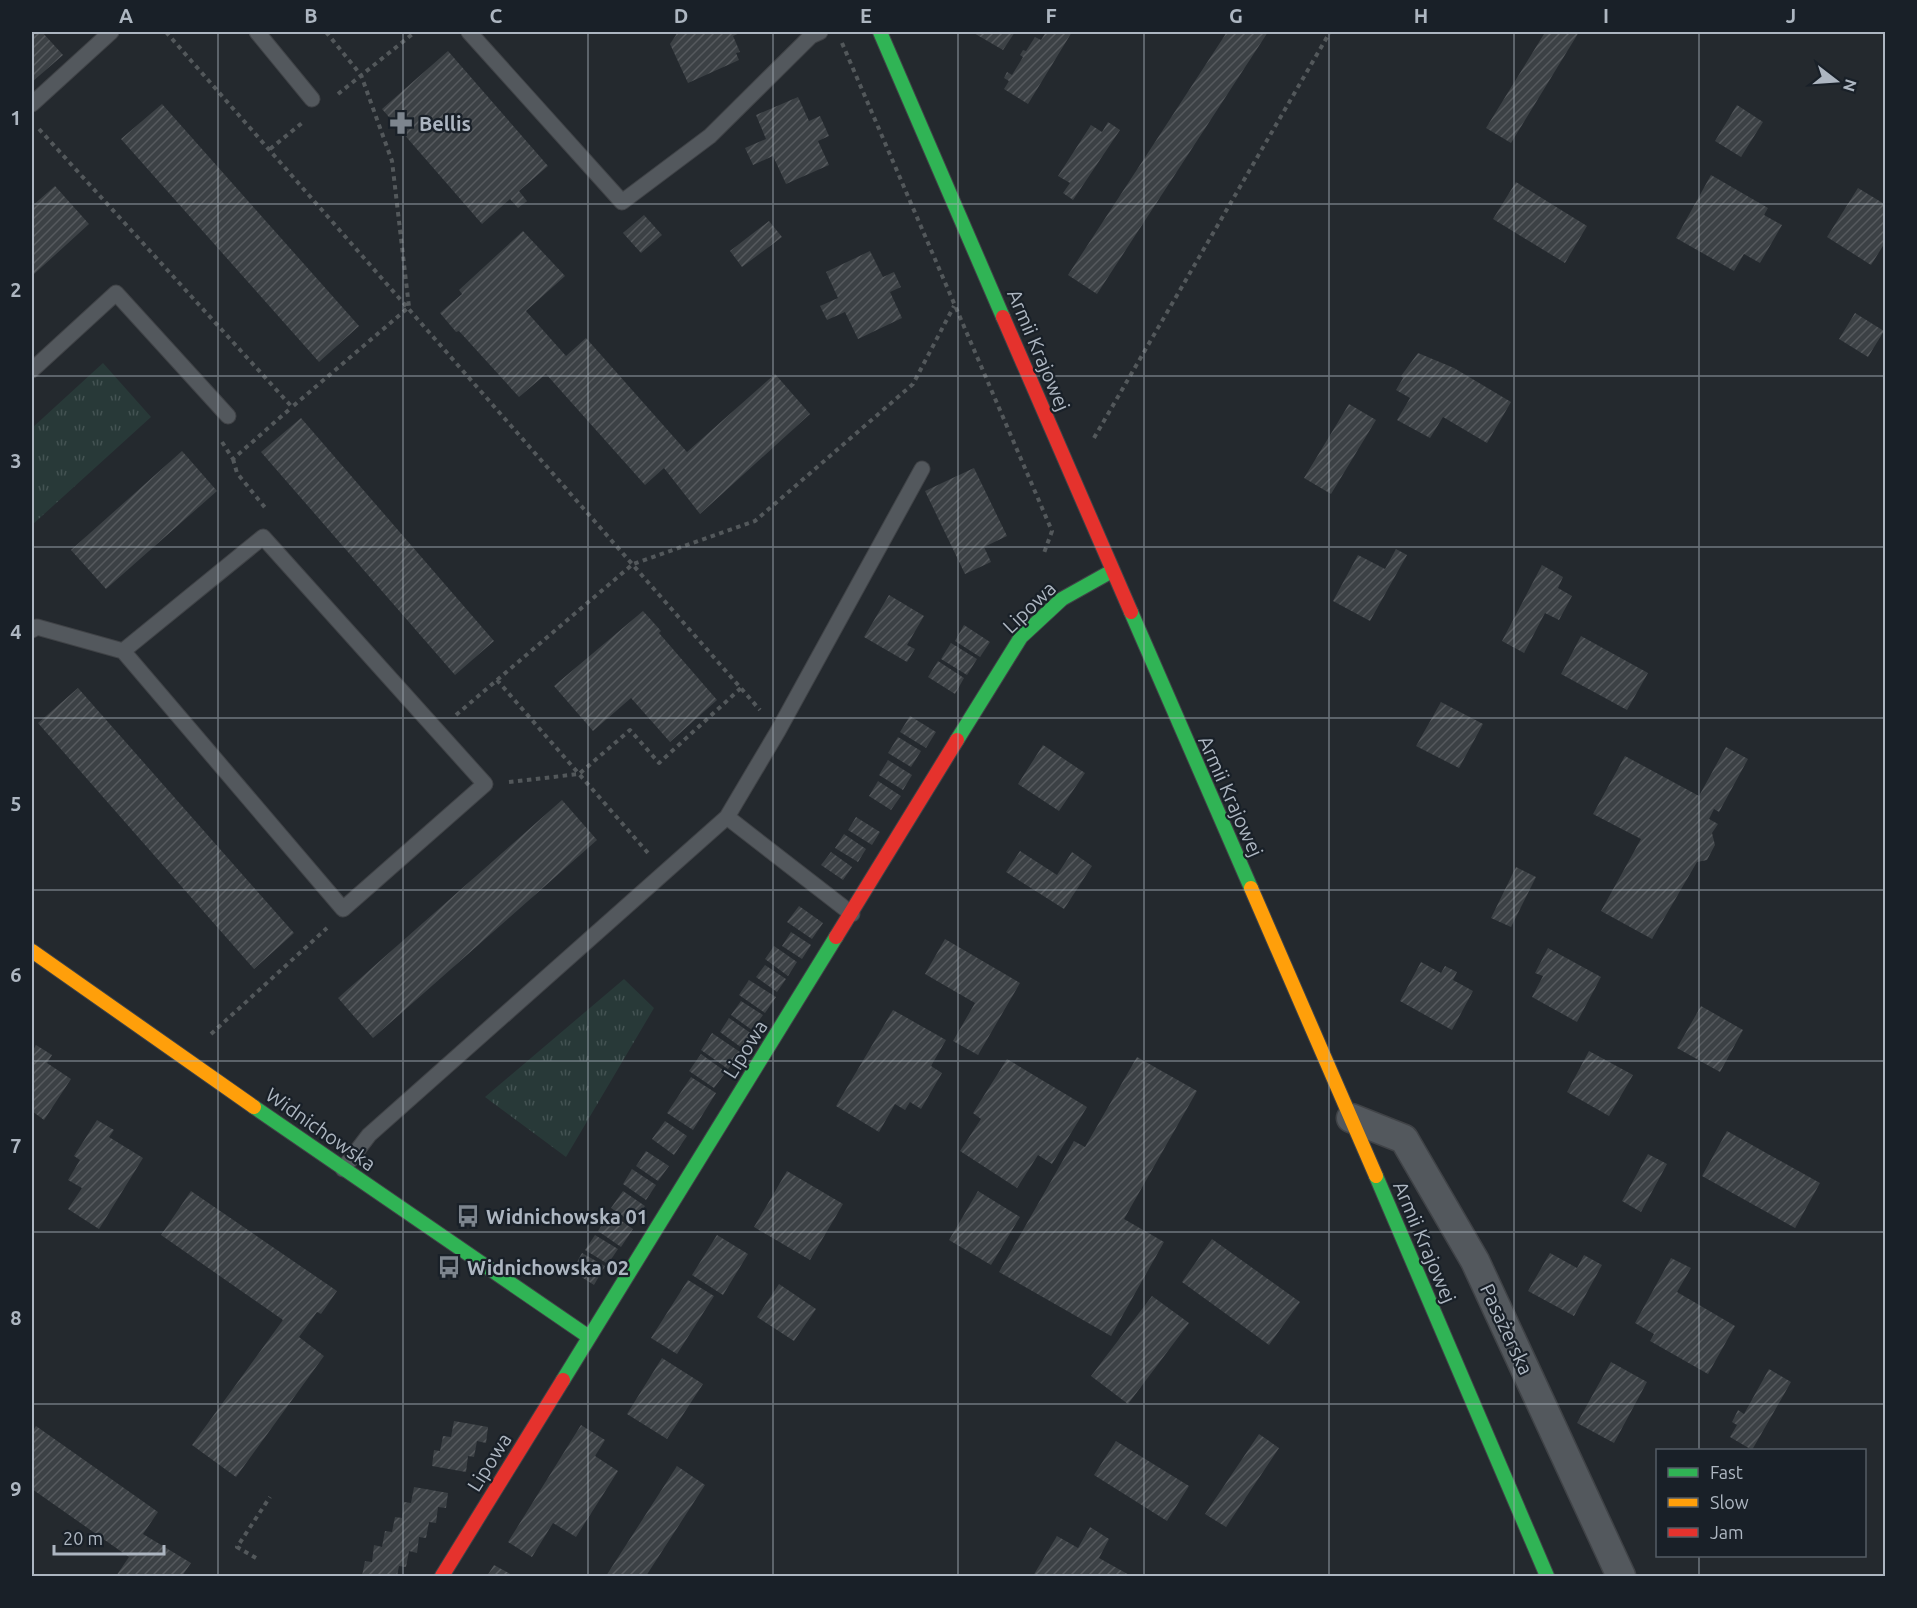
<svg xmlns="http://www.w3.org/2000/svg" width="1917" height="1608" viewBox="0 0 1917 1608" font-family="Ubuntu,sans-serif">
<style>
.park{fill:url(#park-tufts)}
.building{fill:url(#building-hatch)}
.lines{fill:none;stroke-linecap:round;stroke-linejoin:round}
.lane-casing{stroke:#404347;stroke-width:17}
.street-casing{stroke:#404347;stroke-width:31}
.fast-casing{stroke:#404347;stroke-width:16}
.slow-casing{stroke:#404347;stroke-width:16}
.jam-casing{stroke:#404347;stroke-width:16}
.path{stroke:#53585b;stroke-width:4;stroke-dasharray:4.5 4.5;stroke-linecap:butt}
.lane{stroke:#53585d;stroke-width:15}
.street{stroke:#53585d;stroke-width:28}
.fast{stroke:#30b455;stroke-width:14}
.slow{stroke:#ff9f0a;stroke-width:14}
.jam{stroke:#e5322d;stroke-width:14}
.grid{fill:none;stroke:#adb6c1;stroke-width:1.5;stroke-opacity:0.55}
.labels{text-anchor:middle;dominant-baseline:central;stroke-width:4.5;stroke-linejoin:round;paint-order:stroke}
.poi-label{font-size:20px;font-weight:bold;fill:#adb6c1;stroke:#192028;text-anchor:start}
.street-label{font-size:20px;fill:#adb6c1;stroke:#192028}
.neatline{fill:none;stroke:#adb6c1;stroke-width:2}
.grid-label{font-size:20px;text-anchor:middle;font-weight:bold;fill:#adb6c1}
</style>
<defs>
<pattern id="park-tufts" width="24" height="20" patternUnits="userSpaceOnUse" patternTransform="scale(1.5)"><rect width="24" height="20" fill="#283938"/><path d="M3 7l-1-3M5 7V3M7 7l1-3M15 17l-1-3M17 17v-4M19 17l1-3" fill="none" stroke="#445353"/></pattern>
<pattern id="building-hatch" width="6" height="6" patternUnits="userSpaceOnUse" patternTransform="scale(1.5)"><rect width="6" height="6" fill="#3c4145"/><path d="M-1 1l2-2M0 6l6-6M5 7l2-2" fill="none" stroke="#565a5e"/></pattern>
</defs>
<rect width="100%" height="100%" fill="#24292e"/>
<!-- park -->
<path class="park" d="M103 363 151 417 32 525V428Z
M624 979 654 1008 566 1157 485 1097Z"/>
<!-- building -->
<path class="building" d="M32 32H42L63 55 32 82Z
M678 32H742L733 36 740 52 736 53 739 60 688 83 670 44Z
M972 32H1015L1003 50Z
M1046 32H1072L1028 104 1004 89 1009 81 1004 78 1007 72 1012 75 1023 57 1020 55 1023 50 1026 51 1035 37 1041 40Z
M1227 32H1268L1097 294 1068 275Z
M1540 32H1579L1511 143 1486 128 1544 34Z
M448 51 548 166 519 191 527 201 518 208 510 199 482 224 382 109Z
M798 97 809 121 820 116 829 136 818 141 829 165 786 184 773 156 753 165 745 148 766 139 756 115Z
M162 104 359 326 319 362 121 139Z
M1737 105 1763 122 1741 157 1715 141Z
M1108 122 1120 130 1073 200 1063 193 1070 183 1058 176 1091 125 1102 132Z
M1711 175 1768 208 1764 215 1782 225 1760 263 1744 254 1734 271 1676 238Z
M1516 182 1587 226 1565 263 1493 219Z
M55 186 89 224 32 276V206Z
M1858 188 1886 205V241L1871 265 1827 237Z
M644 215 662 235 641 253 623 233Z
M769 221 782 237 742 267 730 251Z
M523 231 565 276 526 311 566 356 586 338 687 452 775 374 810 414 700 514 664 468 645 485 546 374 519 397 459 331 456 332 440 313 462 294 459 290Z
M870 251 883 277 894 272 901 287 890 292 902 318 858 339 845 312 827 320 820 306 838 298 826 272Z
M1855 313 1884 331 1868 357 1839 339Z
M1418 353 1454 368 1511 402 1487 443 1443 417 1430 438 1397 420 1410 398 1396 390 1403 378 1401 376Z
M1349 404 1376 420 1331 494 1304 478Z
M301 418 494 641 455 675 261 452Z
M182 451 217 491 106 589 71 550Z
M974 468 1007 536 984 547 991 562 965 574 925 491Z
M1396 549 1407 555 1370 621 1333 601 1358 555 1385 569Z
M1542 565 1563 577 1558 588 1572 596 1559 620 1545 613 1524 653 1502 641Z
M889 595 924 616 907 645 915 649 907 662 864 637Z
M643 611 661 631 659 633 717 700 670 742 631 698 593 731 554 686Z
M964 625 990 642 980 657 955 641Z
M1581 636 1648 673 1627 710 1561 674Z
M951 643 977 659 967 675 941 659Z
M938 661 964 678 955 694 928 677Z
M78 688 294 933 254 969 38 723Z
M1441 702 1483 724 1459 768 1416 746Z
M910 716 936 732 926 748 900 732Z
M898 737 921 751 911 767 888 753Z
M1043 745 1085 773 1059 811 1018 784Z
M1726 747 1748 759 1719 812 1714 809 1709 819 1718 824 1712 833 1715 845 1707 860 1697 862 1652 939 1601 911 1641 839 1593 814 1625 756 1699 796Z
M888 760 912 775 903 790 879 775Z
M878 781 901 796 891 810 869 796Z
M562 800 597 840 373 1038 338 998Z
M856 817 880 832 872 845 848 830Z
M844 834 866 849 858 862 835 848Z
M1020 851 1057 875 1072 852 1092 866 1064 909 1006 872Z
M831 852 852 867 843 880 821 865Z
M1516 867 1536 877 1511 927 1491 918Z
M799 906 823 923 812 939 787 922Z
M791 932 811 945 802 959 782 946Z
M945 939 1020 983 978 1055 953 1041 975 1003 925 974Z
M774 946 797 962 788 976 765 959Z
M1548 948 1601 977 1577 1022 1532 997 1543 976 1535 973Z
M1421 962 1441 973 1445 966 1457 972 1453 980 1473 991 1452 1030 1400 1001Z
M765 965 786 979 777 992 756 977Z
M749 980 776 997 765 1013 739 995Z
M741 1001 763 1015 752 1030 731 1015Z
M1701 1006 1743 1030 1720 1072 1677 1048Z
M893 1010 946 1040 931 1066 942 1073 921 1109 910 1102 905 1110 895 1104 879 1132 836 1106Z
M729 1018 752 1034 742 1048 720 1032Z
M712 1033 740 1052 728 1069 701 1050Z
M36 1045 52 1055 47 1063 71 1079 44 1120 32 1111V1052Z
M1589 1051 1633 1075 1609 1116 1567 1092Z
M701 1054 726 1072 714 1088 689 1071Z
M1137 1057 1197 1091 1124 1219 1164 1242 1111 1336 999 1272 1074 1141 1085 1147Z
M1007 1059 1087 1107 1052 1164 1038 1155 1017 1188 960 1151 981 1119 973 1113Z
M691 1077 716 1093 693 1130 667 1113Z
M97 1120 114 1130 109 1137 143 1158 99 1229 68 1209 82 1188 68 1180 80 1160 74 1156Z
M665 1121 687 1136 674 1155 652 1139Z
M1727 1131 1820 1183 1795 1228 1702 1176Z
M646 1151 669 1166 658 1181 636 1166Z
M1648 1154 1667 1164 1641 1212 1622 1201Z
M632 1169 656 1185 646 1200 623 1184Z
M787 1171 843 1204 810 1260 754 1227Z
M191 1191 337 1291 321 1314 317 1312 299 1337 324 1356 236 1477 192 1445 283 1320 161 1235Z
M623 1191 645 1206 633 1223 611 1208Z
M978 1191 1020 1217 991 1265 949 1240Z
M610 1213 633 1229 621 1247 598 1231Z
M595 1235 618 1249 608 1264 585 1250Z
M717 1235 748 1254 723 1295 692 1275Z
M1212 1239 1300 1302 1269 1345 1182 1282Z
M582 1253 605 1266 594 1285 572 1271Z
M1550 1253 1577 1268 1584 1255 1602 1265 1574 1316 1528 1291Z
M1671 1258 1691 1268 1677 1292 1735 1326 1708 1374 1650 1341 1654 1334 1635 1323Z
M688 1280 714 1296 677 1354 651 1338Z
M779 1284 816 1309 794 1341 757 1317Z
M1152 1296 1189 1323 1128 1404 1091 1376Z
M662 1358 703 1384 667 1439 627 1414Z
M1611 1362 1647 1382 1614 1443 1577 1423Z
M1769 1369 1791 1382 1752 1450 1730 1437 1737 1425 1732 1422 1738 1410 1744 1414Z
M454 1421 488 1427 486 1443 477 1441 474 1457 468 1456 466 1472 432 1466 434 1450 440 1451 443 1436 451 1437Z
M581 1425 605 1440 595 1456 618 1471 576 1537 553 1523 532 1557 508 1542Z
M36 1426 158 1512 143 1534 191 1563 182 1576H116L129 1557 32 1489V1432Z
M1259 1434 1279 1448 1226 1527 1205 1514Z
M1116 1441 1189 1486 1167 1521 1094 1475Z
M677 1466 705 1485 646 1576H606Z
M414 1487 448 1493 446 1508 438 1507 436 1523 429 1522 426 1538 419 1537 417 1553 409 1551 406 1567 399 1566 397 1576H362L365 1561 372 1562 374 1545 382 1547 385 1531 392 1532 395 1517 402 1518 404 1502 411 1503Z
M1090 1527 1109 1539 1099 1558 1131 1576H1033L1057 1536 1078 1548Z
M494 1565 514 1576H487Z"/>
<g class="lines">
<!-- lane casing -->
<g class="lane-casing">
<path id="lane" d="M257 32 312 99
M469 32 622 202 710 136 811 36 820 32
M32 104 111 32
M32 370 116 293 228 416
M32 630 37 627 123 651 343 909 485 784 263 537 123 651
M727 817 852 914
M343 1169 369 1135 727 817 778 731 922 469"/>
</g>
<!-- street casing -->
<g class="street-casing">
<path id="street" d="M1351 1118 1404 1139 1475 1261 1621 1576"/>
</g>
<!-- fast casing -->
<g class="fast-casing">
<path id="fast" d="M880 32 1003 317
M1131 612 1251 888
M957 740 1021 637 1062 599 1112 571
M254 1107 589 1337
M1376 1176 1547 1576
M563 1380 836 937"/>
</g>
<!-- slow casing -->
<g class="slow-casing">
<path id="slow" d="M1251 888 1376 1176
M32 951 254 1107"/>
</g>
<!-- jam casing -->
<g class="jam-casing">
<path id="jam" d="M1003 317 1131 612
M836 937 957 740
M442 1576 563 1380"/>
</g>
<!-- path -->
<path class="path" d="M166 32 760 710
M842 43 1052 531 1044 553
M338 94 415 32
M39 129 292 407 409 307 392 161 361 75 326 32
M270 149 302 123
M1094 438 1330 32
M222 442 233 459 292 407
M233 459 237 473 267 510
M497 680 648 853
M456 715 633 564 755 521 913 384 954 306
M509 782 579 774 630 730 659 763 741 688
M211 1034 327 928
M256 1558 237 1547 270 1497"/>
<!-- lane -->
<use href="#lane" class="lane"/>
<!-- street -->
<use href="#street" class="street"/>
<!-- fast -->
<use href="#fast" class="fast"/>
<!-- slow -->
<use href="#slow" class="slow"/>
<!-- jam -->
<use href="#jam" class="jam"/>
</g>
<!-- grid -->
<path class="grid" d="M218 32V1576M403 32V1576M588 32V1576M773 32V1576M958 32V1576M1144 32V1576M1329 32V1576M1514 32V1576M1699 32V1450M32 204H1886M32 376H1886M32 547H1886M32 718H1886M32 890H1886M32 1061H1886M32 1232H1886M32 1404H1886M1699 1556V1576"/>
<!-- icons -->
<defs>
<g id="pharmacy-bare" transform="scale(1.8)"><path d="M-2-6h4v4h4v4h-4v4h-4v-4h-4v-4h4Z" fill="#7d858e" stroke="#192028" stroke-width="2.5" paint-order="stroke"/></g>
<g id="bus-bare" transform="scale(1.8)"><path d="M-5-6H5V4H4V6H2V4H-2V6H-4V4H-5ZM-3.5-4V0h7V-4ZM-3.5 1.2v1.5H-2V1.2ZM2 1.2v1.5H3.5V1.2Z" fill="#7d858e" stroke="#192028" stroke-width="2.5" paint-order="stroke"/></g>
</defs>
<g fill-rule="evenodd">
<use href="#pharmacy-bare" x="401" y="123"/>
<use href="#bus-bare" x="468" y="1216"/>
<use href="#bus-bare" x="449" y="1267"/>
</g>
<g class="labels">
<!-- poi labels -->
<g class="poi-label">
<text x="419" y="123">Bellis</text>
<text x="486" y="1216">Widnichowska 01</text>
<text x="467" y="1267">Widnichowska 02</text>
</g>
<!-- street labels -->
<g class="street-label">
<text transform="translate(1039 350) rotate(67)">Armii Krajowej</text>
<text transform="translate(1029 607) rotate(-44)">Lipowa</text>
<text transform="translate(1231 796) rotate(66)">Armii Krajowej</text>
<text transform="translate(745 1049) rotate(-58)">Lipowa</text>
<text transform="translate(321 1129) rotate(35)">Widnichowska</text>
<text transform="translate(1425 1242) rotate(67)">Armii Krajowej</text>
<text transform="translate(1507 1329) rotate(65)">Pasażerska</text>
<text transform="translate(489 1462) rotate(-58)">Lipowa</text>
</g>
</g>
<!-- border -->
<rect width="1917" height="1608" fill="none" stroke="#192028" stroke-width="66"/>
<!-- legend -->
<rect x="1656" y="1449" width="210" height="108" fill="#192028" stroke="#545c65" stroke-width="1.5"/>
<rect x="1668" y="1468" width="30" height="9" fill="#30b455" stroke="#545c65" stroke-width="1.5"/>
<text x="1710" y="1479" font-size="18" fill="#adb6c1">Fast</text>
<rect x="1668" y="1498" width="30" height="9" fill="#ff9f0a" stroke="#545c65" stroke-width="1.5"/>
<text x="1710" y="1509" font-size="18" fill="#adb6c1">Slow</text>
<rect x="1668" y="1528" width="30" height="9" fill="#e5322d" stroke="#545c65" stroke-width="1.5"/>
<text x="1710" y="1539" font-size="18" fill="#adb6c1">Jam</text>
<!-- north arrow -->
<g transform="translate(1836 81) rotate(107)" stroke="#192028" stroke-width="4.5" paint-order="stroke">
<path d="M0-4.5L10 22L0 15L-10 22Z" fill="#adb6c1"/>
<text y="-9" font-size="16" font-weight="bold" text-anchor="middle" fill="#adb6c1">N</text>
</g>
<!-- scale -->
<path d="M54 1545v9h110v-9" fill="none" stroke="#adb6c1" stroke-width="3"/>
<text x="63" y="1545" font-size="18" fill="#adb6c1" stroke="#192028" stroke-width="4.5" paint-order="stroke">20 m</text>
<rect x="33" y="33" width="1851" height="1542" class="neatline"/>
<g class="grid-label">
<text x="126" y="23">A</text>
<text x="311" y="23">B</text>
<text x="496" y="23">C</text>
<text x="681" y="23">D</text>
<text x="866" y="23">E</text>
<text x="1051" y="23">F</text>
<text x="1236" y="23">G</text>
<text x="1421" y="23">H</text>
<text x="1606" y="23">I</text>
<text x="1791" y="23">J</text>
<text x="16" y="125">1</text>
<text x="16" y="297">2</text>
<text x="16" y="468">3</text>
<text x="16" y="639">4</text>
<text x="16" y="811">5</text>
<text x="16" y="982">6</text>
<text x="16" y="1153">7</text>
<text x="16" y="1325">8</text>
<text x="16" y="1496">9</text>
</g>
</svg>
